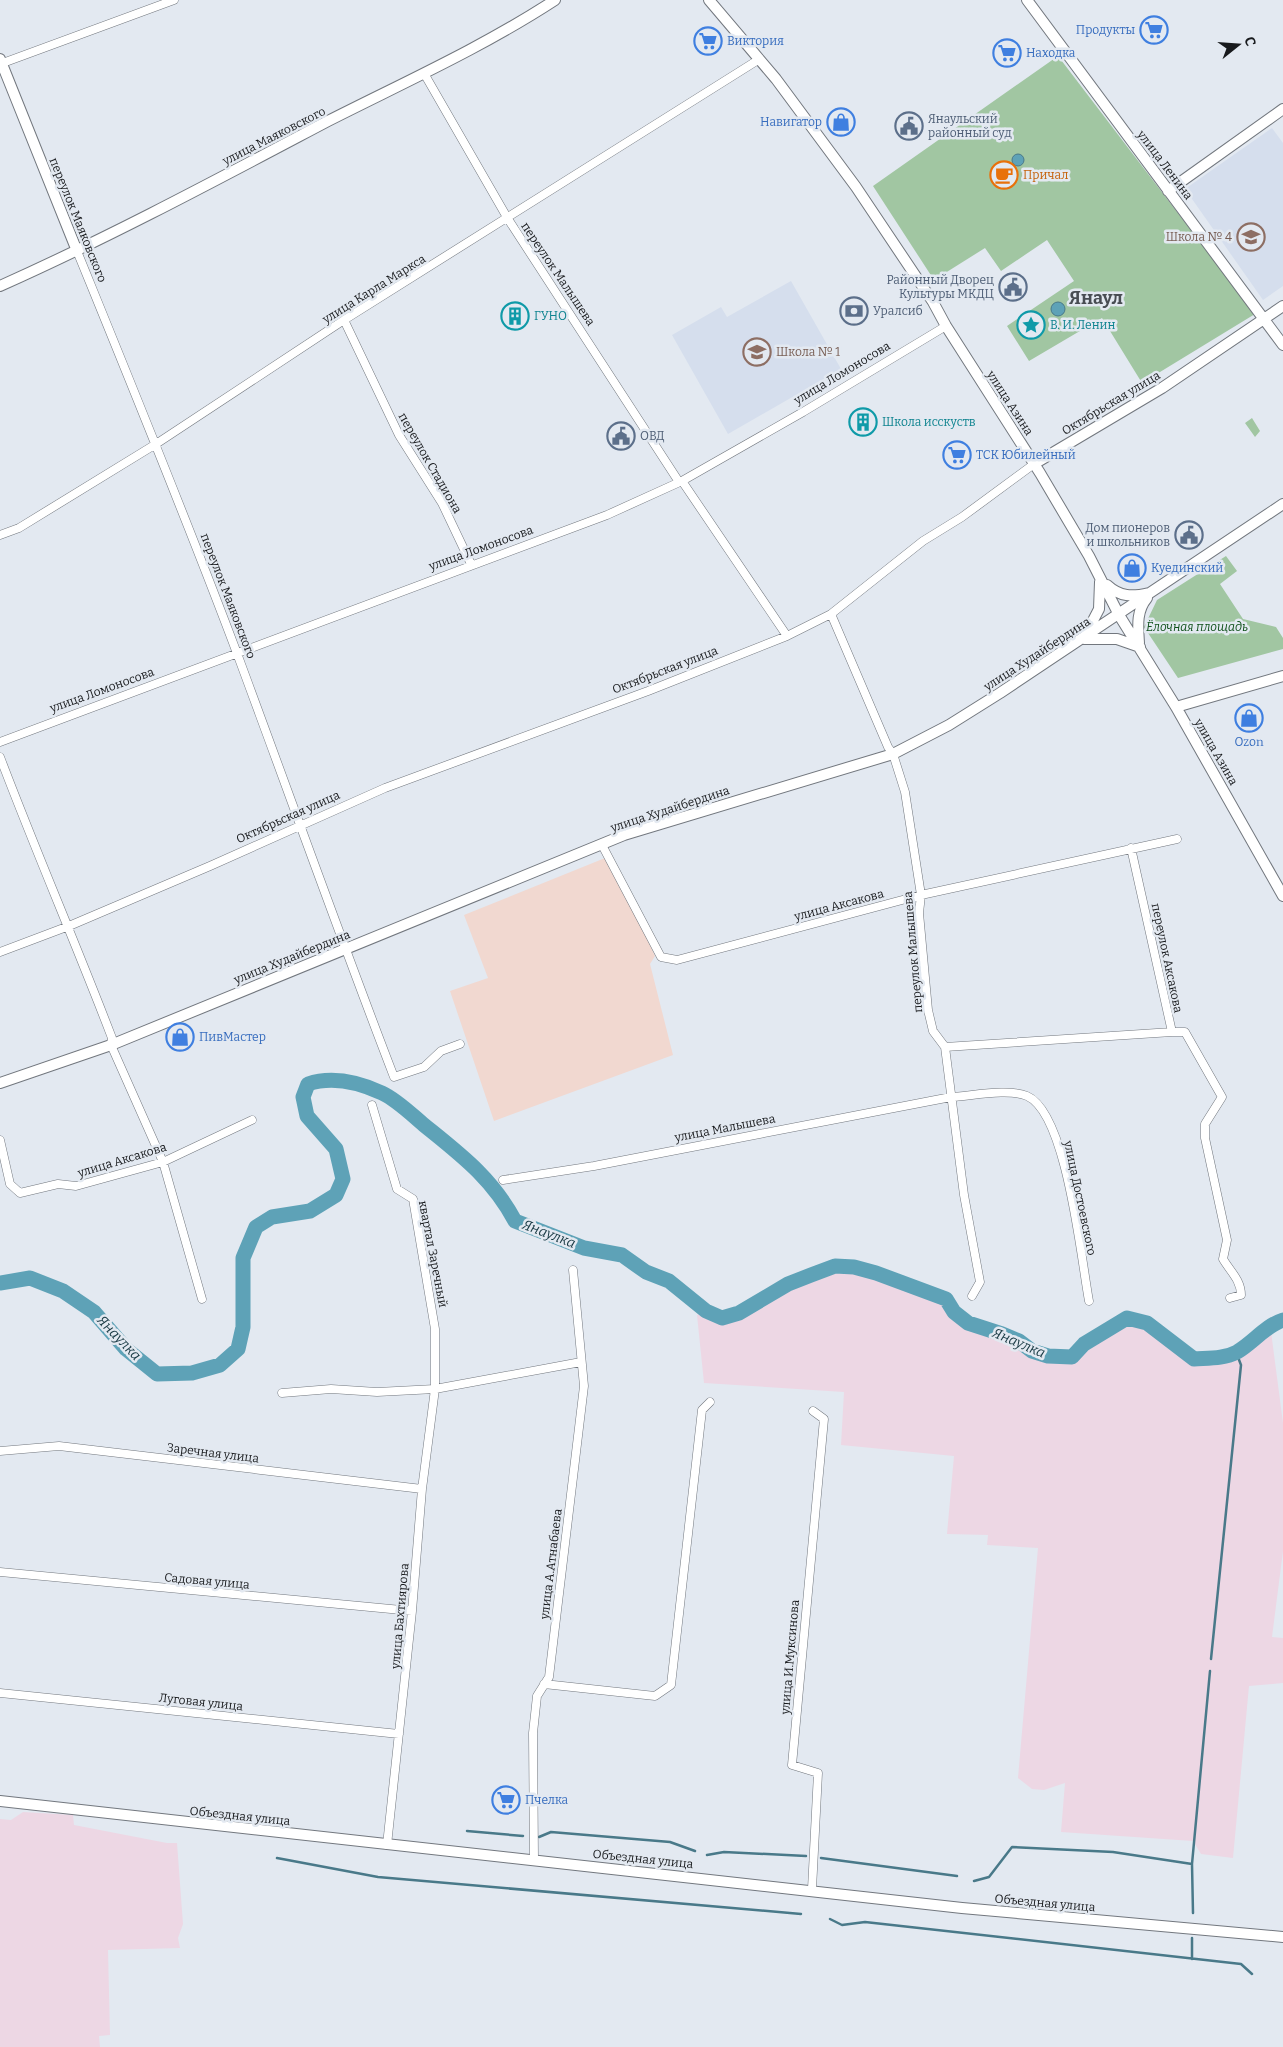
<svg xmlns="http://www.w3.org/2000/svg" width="1283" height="2047" viewBox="0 0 1283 2047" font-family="Bitter,serif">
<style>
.built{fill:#d5deed}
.industrial{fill:#edd7e4}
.medical{fill:#f1d8d0}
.green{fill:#a1c6a2}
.water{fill:#5ea2b7;stroke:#497989}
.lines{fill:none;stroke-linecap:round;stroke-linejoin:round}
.stream{stroke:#497989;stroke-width:2.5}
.river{stroke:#5ea2b7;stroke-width:15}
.street-casing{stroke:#72777e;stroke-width:9}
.secondary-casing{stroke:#72777e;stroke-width:12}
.street{stroke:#fff;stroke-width:8}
.secondary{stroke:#fff;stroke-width:10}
.labels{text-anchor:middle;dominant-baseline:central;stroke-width:5;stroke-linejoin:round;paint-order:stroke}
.shop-label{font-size:12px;fill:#366cbe;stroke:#e3e9f1;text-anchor:start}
.service-label{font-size:12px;fill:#4e5e75;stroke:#e3e9f1;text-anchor:start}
.street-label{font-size:12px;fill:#181a1d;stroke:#e3e9f1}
.food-label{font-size:12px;fill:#c56008;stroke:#e3e9f1;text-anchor:start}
.education-label{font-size:12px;fill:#785e54;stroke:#e3e9f1;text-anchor:end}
.culture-label{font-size:12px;fill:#0d838f;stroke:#e3e9f1;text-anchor:start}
.park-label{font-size:12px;font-style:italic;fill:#10511b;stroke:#e3e9f1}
.water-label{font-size:14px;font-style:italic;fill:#183943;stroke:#e3e9f1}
.district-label{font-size:18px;font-weight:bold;fill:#484d53;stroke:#e3e9f1}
</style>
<rect width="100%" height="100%" fill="#e3e9f1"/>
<!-- built -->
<path class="built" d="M1272 128 1283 143V286L1263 300 1185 189Z
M791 281 841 369 728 434 672 335 721 307 727 317Z"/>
<!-- industrial -->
<path class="industrial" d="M835 1266 876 1273 946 1299 954 1312 968 1323 1002 1334 1019 1341 1032 1351 1048 1356 1072 1357 1084 1344 1127 1318 1147 1323 1194 1359 1216 1358 1236 1352 1270 1324 1283 1423V1551L1272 1637 1283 1638V1683L1249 1686 1233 1858 1201 1854 1193 1841 1061 1832 1065 1783 1044 1790 1032 1789 1018 1778 1038 1548 987 1545 988 1535 947 1534 954 1456 841 1445 844 1392 704 1383 697 1315 706 1311 722 1318 739 1313 788 1284Z
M23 1812 73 1815 74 1825 167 1843H177L183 1924 178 1938 180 1948 108 1950 110 2035 99 2036 100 2047H0V1819L11 1820Z"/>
<!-- medical -->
<path class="medical" d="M610 856 655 956 650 964 673 1055 494 1121 450 991 488 978 464 915Z"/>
<!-- green -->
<path class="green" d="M1058 56 1255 314 1142 383 1102 318 1029 361 1007 326 1074 281 1047 240 1001 271 985 248 934 280 873 186Z
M1252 418 1260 431 1255 437 1245 423Z
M1226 556 1237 571 1220 584 1243 619 1276 627 1283 638V649L1178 678 1144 627 1157 600Z"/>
<!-- water -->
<path class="water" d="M1012 160a6 6 0 1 1 12 0a6 6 0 1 1-12 0Z
M1051 309a7 7 0 1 1 14 0a7 7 0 1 1-14 0Z"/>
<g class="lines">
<!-- stream -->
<path class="stream" d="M1211 1659 1241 1365 1236 1352
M467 1831 523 1836
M539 1837 551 1832 670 1842 695 1851
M707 1855 724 1852 806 1856
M277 1858 378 1877 801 1914
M821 1858 957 1876
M974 1881 989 1877 1012 1847 1113 1852 1192 1864
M1193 1913 1192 1864 1210 1671
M830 1919 842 1925 865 1922 1241 1964 1252 1974
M1192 1938V1959"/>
<!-- river -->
<path class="river" d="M0 1283 30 1278 63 1291 94 1312 126 1349 157 1374 192 1373 220 1365 238 1349 243 1327V1258L256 1227 272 1217 310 1211 336 1195 343 1179 336 1149 307 1116 303 1097 308 1084C332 1076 358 1082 382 1093 397 1100 411 1114 424 1125 461 1155 492 1178 515 1221L584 1248 622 1255 646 1272 669 1281 706 1311 722 1318 739 1313 788 1284 811 1275 835 1266 854 1267 876 1273 946 1299 954 1312 968 1323 1002 1334 1019 1341 1032 1351 1048 1356 1072 1357 1084 1344 1127 1318 1147 1323 1194 1359C1208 1358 1224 1359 1237 1352 1254 1342 1265 1326 1283 1320"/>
<!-- street casing -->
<g class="street-casing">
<path id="street" d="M0 64 174 0
M425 75 508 219 679 482
M77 251C132 386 187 520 238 656 290 796 340 937 394 1077L424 1067 441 1051 460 1044
M344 320 399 435 442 503 471 564
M682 481 787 636
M0 535 19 528 156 444 344 320 758 60
M831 614 888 747 893 754 905 792 921 895 919 913 928 1010 933 1031 945 1047 964 1195 980 1282 972 1296
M0 742 607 515 682 481 803 412 946 326
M0 757C36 852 76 944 112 1038L111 1045 163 1162 202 1299
M602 845 661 957 677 960 921 895 1177 839
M1131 848 1172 1032H1185L1222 1097 1205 1124V1138L1227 1240 1223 1259C1230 1271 1241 1280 1241 1295L1230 1298
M0 952 69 926 210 866 385 788 648 691 787 636 831 614 923 541 962 517 1034 464
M945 1047 1172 1032
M372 1105 397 1189 413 1199 435 1329V1389L422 1489 412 1611 387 1845
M0 1140 10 1184 20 1193 58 1184 76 1186 163 1162 252 1120
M503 1180 594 1166 951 1097C971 1096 1009 1088 1027 1096 1067 1113 1081 1259 1089 1301
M282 1393 331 1389 377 1392 435 1389 581 1362
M0 1451 59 1446 422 1489
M0 1572 412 1611
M544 1684 655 1696 671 1685 702 1410 710 1402
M0 1693 399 1734
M534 1860 533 1733 537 1696 549 1677 584 1386 573 1270
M812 1889 818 1773 792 1765 824 1419 813 1411"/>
</g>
<!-- secondary casing -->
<g class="secondary-casing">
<path id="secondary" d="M709 0 776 79 856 187 933 302 946 326 1040 473 1089 556 1119 615 1176 707 1283 896
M1027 0 1283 345
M0 59 77 251
M1168 191 1283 109
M0 286C112 236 220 178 328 121 405 82 483 47 555 0
M1034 464 1162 388 1283 306
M1107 585C1120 597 1132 597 1149 593
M1086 634 1099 609 1100 582
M1084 639H1117L1140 647
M1139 643C1138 627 1136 611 1147 598
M1176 707 1283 676
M0 1083 111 1045 624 835 893 754 949 725 1000 693 1283 504
M0 1801 962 1908 1283 1937"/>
</g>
<!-- street -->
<use href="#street" class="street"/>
<!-- secondary -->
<use href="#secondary" class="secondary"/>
</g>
<!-- icons -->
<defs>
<g id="supermarket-ring" transform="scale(1.4375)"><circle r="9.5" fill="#e3e9f1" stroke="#3f7fe0" stroke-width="1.5"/><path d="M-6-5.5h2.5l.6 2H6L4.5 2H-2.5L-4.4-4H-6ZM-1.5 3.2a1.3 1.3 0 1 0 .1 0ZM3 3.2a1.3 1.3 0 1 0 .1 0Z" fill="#3f7fe0"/></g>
<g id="shop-ring" transform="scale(1.4375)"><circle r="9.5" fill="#e3e9f1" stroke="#3f7fe0" stroke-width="1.5"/><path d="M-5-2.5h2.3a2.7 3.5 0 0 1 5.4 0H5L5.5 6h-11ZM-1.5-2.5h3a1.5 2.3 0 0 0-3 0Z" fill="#3f7fe0"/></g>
<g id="civic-ring" transform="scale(1.4375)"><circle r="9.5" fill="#e3e9f1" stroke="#5c6f8a" stroke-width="1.5"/><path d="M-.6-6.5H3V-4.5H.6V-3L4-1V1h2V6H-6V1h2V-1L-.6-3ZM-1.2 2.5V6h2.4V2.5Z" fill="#5c6f8a"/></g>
<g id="cafe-ring" transform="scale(1.4375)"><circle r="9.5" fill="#e3e9f1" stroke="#e8710a" stroke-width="1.5"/><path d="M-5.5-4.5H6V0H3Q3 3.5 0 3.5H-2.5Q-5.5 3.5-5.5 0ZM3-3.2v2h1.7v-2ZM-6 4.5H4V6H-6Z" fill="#e8710a"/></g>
<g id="school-ring" transform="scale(1.4375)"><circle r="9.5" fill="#e3e9f1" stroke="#8d6e63" stroke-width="1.5"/><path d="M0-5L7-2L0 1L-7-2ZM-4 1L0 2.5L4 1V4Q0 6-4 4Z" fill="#8d6e63"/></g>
<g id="bank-ring" transform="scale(1.4375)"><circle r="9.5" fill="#e3e9f1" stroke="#5c6f8a" stroke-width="1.5"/><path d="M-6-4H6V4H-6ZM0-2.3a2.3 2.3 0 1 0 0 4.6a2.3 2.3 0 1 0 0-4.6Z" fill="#5c6f8a"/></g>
<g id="building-ring" transform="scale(1.4375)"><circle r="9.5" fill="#e3e9f1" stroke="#0f9aa8" stroke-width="1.5"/><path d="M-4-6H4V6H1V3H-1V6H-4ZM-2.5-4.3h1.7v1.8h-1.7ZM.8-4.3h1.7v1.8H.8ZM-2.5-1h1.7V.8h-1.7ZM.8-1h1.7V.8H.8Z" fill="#0f9aa8"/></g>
<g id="sight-ring" transform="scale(1.4375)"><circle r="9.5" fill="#e3e9f1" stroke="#0f9aa8" stroke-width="1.5"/><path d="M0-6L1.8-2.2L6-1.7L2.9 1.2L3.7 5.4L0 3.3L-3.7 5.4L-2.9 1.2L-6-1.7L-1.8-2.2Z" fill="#0f9aa8"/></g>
</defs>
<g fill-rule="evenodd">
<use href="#supermarket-ring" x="1154" y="30"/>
<use href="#supermarket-ring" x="708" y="41"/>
<use href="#supermarket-ring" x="1007" y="53"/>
<use href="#shop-ring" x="841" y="122"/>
<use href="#civic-ring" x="909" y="126"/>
<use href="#cafe-ring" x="1004" y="175"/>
<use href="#school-ring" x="1251" y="237"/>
<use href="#civic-ring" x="1013" y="287"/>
<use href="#bank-ring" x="854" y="311"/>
<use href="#building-ring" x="515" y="316"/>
<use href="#sight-ring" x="1031" y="325"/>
<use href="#school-ring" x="757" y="352"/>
<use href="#building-ring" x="863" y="422"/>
<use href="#civic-ring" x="621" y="436"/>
<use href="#supermarket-ring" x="957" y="455"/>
<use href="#civic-ring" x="1189" y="535"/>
<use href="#shop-ring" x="1132" y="568"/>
<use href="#shop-ring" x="1249" y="718"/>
<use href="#shop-ring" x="180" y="1037"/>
<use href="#supermarket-ring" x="506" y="1800"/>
</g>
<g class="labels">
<!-- shop labels -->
<g class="shop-label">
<text x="1135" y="30" text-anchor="end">Продукты</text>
<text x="727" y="41">Виктория</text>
<text x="1026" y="53">Находка</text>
<text x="822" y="122" text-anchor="end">Навигатор</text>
<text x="976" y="455">ТСК Юбилейный</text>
<text x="1151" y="568">Куединский</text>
<text x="1249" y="742" text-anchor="middle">Ozon</text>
<text x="199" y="1037">ПивМастер</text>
<text x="525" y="1800">Пчелка</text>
</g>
<!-- service labels -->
<g class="service-label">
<text x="928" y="119">Янаульский<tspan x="928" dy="14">районный суд</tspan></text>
<text x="994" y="280" text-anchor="end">Районный Дворец<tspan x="994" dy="14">Культуры МКДЦ</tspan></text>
<text x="873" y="311">Уралсиб</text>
<text x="640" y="436">ОВД</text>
<text x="1170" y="528" text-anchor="end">Дом пионеров<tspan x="1170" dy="14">и школьников</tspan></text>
</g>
<!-- street labels -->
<g class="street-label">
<text transform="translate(274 136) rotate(-27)">улица Маяковского</text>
<text transform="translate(1165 165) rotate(53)">улица Ленина</text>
<text transform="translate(78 220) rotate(68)">переулок Маяковского</text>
<text transform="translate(558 274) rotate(56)">переулок Малышева</text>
<text transform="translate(374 289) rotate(-32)">улица Карла Маркса</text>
<text transform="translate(842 373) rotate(-31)">улица Ломоносова</text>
<text transform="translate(1010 403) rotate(57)">улица Азина</text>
<text transform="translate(1111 403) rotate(-31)">Октябрьская улица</text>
<text transform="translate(430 463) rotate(60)">переулок Стадиона</text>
<text transform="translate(481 548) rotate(-20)">улица Ломоносова</text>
<text transform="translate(228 596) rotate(69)">переулок Маяковского</text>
<text transform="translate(1037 654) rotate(-33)">улица Худайбердина</text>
<text transform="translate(665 670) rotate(-21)">Октябрьская улица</text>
<text transform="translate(102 690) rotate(-20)">улица Ломоносова</text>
<text transform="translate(1216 752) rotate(60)">улица Азина</text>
<text transform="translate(670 809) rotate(-18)">улица Худайбердина</text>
<text transform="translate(288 817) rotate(-24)">Октябрьская улица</text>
<text transform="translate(839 905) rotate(-15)">улица Аксакова</text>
<text transform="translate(913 952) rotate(-95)">переулок Малышева</text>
<text transform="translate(292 957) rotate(-22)">улица Худайбердина</text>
<text transform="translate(1167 958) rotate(78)">переулок Аксакова</text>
<text transform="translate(725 1128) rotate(-11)">улица Малышева</text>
<text transform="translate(122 1160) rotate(-17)">улица Аксакова</text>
<text transform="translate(1080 1198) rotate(78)">улица Достоевского</text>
<text transform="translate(433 1254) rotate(79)">квартал Заречный</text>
<text transform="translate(213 1453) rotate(7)">Заречная улица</text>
<text transform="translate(551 1564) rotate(-83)">улица А.Атнабаева</text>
<text transform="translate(207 1581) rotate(5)">Садовая улица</text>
<text transform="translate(400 1616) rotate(-85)">улица Бахтиярова</text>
<text transform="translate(790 1657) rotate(-85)">улица И.Муксинова</text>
<text transform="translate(201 1702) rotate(6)">Луговая улица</text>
<text transform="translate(240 1816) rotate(6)">Объездная улица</text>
<text transform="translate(643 1859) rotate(6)">Объездная улица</text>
<text transform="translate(1045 1903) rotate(5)">Объездная улица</text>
</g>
<!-- food labels -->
<g class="food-label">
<text x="1023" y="175">Причал</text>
</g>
<!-- education labels -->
<g class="education-label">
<text x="1232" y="237">Школа № 4</text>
<text x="776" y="352" text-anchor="start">Школа № 1</text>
</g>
<!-- culture labels -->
<g class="culture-label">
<text x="534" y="316">ГУНО</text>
<text x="1050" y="325">В. И. Ленин</text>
<text x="882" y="422">Школа исскуств</text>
</g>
<!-- park labels -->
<g class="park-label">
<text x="1197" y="627">Ёлочная площадь</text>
</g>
<!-- water labels -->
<g class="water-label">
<text transform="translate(549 1234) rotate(21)">Янаулка</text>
<text transform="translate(119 1338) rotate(46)">Янаулка</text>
<text transform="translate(1019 1343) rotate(23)">Янаулка</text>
</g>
<!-- district labels -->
<g class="district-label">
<text x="1096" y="298">Янаул</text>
</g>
</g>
<!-- north arrow -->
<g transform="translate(1238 45) rotate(73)" stroke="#e3e9f1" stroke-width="4" paint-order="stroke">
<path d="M0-4L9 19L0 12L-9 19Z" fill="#181a1d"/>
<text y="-8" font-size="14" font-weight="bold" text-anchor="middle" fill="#181a1d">С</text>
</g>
</svg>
